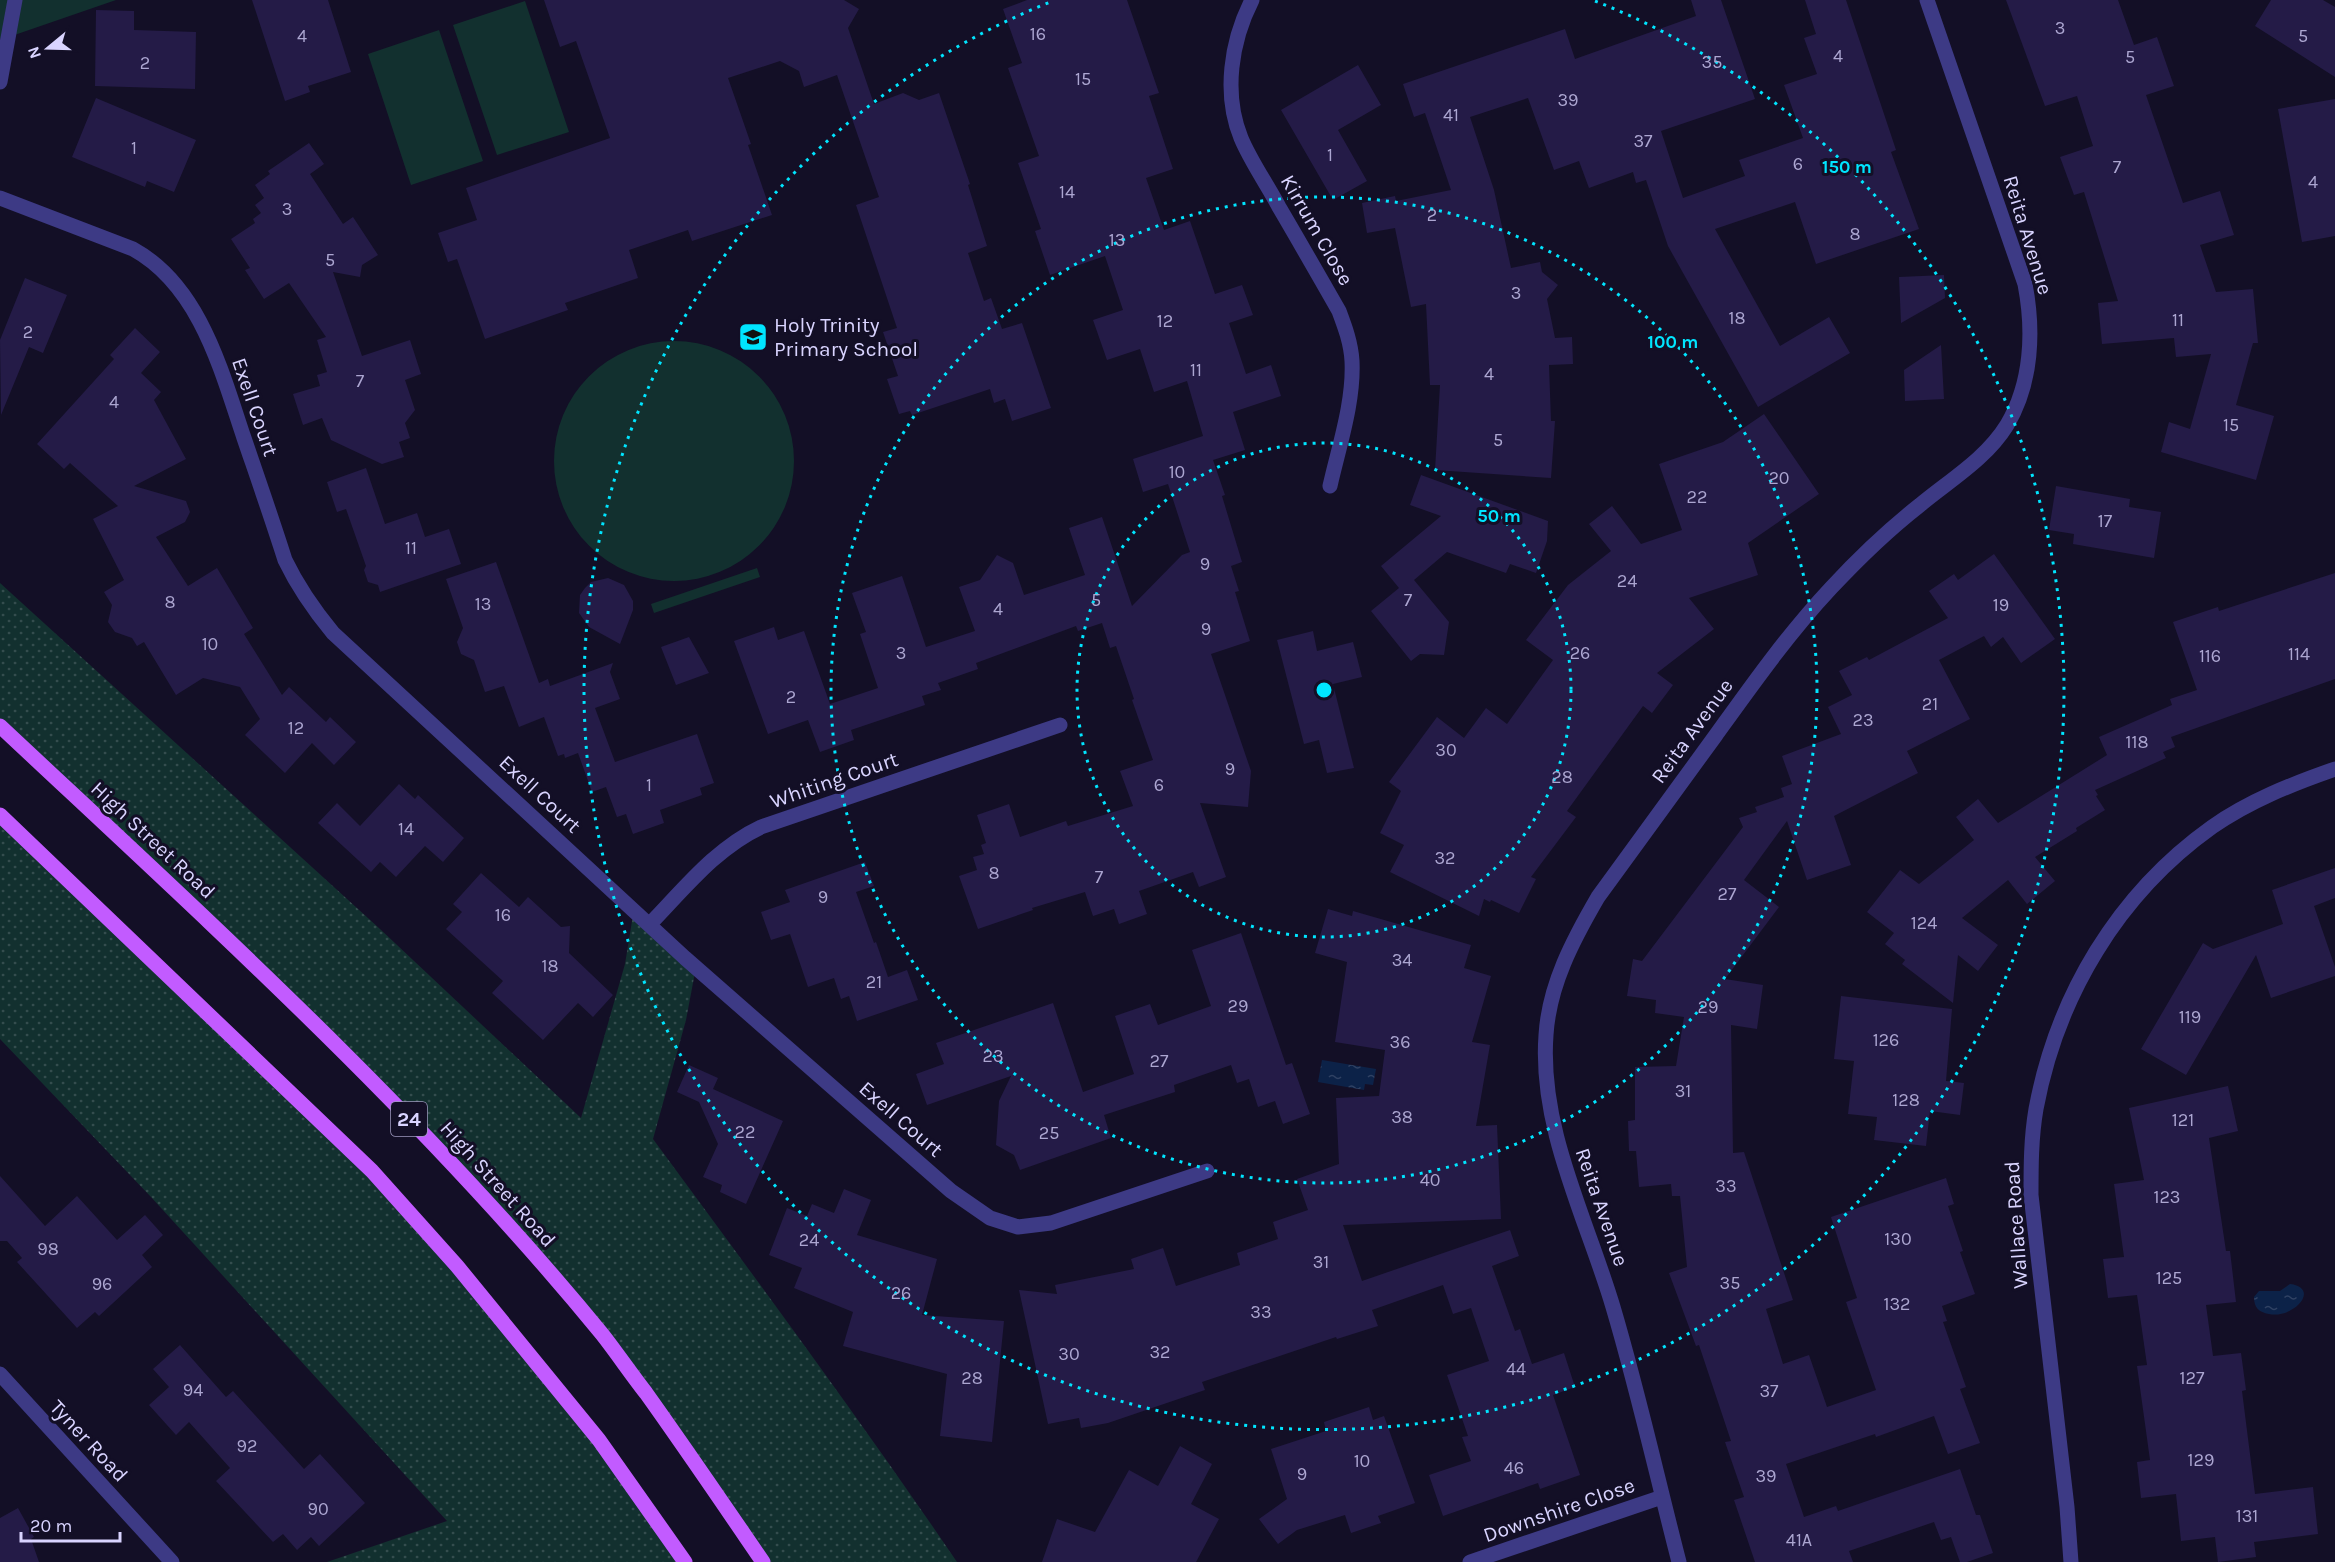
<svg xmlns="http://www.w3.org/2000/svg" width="2335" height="1562" viewBox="0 0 2335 1562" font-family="Karla,sans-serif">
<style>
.grass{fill:#12302f}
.park{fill:url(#park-dots)}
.water{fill:url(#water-ripples)}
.building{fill:#241b47}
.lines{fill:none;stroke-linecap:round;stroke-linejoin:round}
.minor{stroke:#3d3a85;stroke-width:15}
.major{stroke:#c25bff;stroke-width:15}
.ring{fill:none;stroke:#00e5ff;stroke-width:3;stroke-dasharray:3 6}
.labels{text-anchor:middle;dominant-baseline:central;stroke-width:6;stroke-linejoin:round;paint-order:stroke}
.number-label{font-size:18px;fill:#aca6d1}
.shield{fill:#130f26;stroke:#9e99be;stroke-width:1.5}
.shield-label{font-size:20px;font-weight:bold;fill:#d9d4ff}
.street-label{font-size:21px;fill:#d9d4ff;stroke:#130f26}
.poi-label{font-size:21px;fill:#d9d4ff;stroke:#130f26;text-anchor:start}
.centre{fill:#00e5ff;stroke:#130f26;stroke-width:3}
.ring-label{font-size:18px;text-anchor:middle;font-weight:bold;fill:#00e5ff;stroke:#130f26;stroke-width:6;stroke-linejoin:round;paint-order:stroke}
</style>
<defs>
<pattern id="park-dots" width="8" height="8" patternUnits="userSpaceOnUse" patternTransform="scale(1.5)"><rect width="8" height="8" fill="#12302f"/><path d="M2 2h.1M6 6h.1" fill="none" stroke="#344d4e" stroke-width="1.8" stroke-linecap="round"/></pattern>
<pattern id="water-ripples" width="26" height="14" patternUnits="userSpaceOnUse" patternTransform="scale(1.5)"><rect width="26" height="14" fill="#0c2248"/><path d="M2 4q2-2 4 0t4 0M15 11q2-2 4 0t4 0" fill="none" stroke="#2f4163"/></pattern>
</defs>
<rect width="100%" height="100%" fill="#130f26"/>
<!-- grass -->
<path class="grass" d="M0 0H116L0 40Z
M525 1 569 132 497 155 453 25Z
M439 30 483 161 411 185 368 54Z
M554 461a120 120 0 1 1 240 0a120 120 0 1 1-240 0Z
M757 568 760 577 654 613 651 604Z"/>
<!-- park -->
<path class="park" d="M0 583 380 929 581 1118 625 964 634 909 696 967 686 1020 653 1139C756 1279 859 1418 957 1562H763L683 1444 491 1204 0 726Z
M0 815 44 856 457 1266 685 1562H327L447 1521 151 1197 0 1039Z"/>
<!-- water -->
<path class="water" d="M1322 1060 1376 1069 1373 1085 1365 1084 1364 1090 1318 1082Z
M2290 1284C2321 1288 2294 1319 2269 1314 2259 1312 2254 1308 2254 1297L2259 1291H2280Z"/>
<!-- building -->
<path class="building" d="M252 0H328L351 72 308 86 310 92 285 101Z
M544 0H844L859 9 848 28 874 104 903 93 919 100 939 93 970 184 968 185 987 246 968 253 984 301 991 298 1002 329 1022 323 1051 408 1012 421 1005 399 994 403 990 389 912 415 910 411 899 414 887 379 898 376 883 332 897 328 856 205 879 197 837 75 804 87 799 71 780 61 728 78 751 144 748 145 772 215 692 241 688 230 629 250 638 278 565 303 568 310 485 339 457 259 448 262 438 233 477 220 466 188 610 138 576 41 560 47Z
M1027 0H1127L1159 93 1149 96 1173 169 1146 178 1164 230 1190 221 1215 294 1242 285 1253 315 1229 323 1246 374 1271 365 1281 396 1233 412 1245 450 1213 460 1225 495 1222 496 1242 562 1231 566 1239 591 1235 592 1250 641 1211 654 1251 771 1248 807 1200 803 1226 877 1199 887 1193 872 1139 891 1147 914 1119 924 1114 909 1093 916 1085 892 1032 908 1033 910 978 929 959 876 977 870 973 857 984 854 981 845 986 843 977 815 1009 804 1020 837 1066 821 1068 826 1133 806 1120 771 1153 760 1132 700 1134 699 1116 646 1110 648 1102 623 1078 631 1076 626 976 663 978 669 938 683 941 690 922 696 925 705 851 730 854 740 820 752 808 720 768 734 734 641 774 627 778 640 804 631 830 704 878 688 860 634 866 632 852 593 902 576 926 647 975 631 959 587 980 580 997 555 1013 563 1024 595 1085 575 1069 528 1102 517 1132 606 1182 555 1190 552 1168 484 1143 492 1133 459 1203 436 1187 381 1154 392 1140 349 1107 360 1093 320 1123 310 1105 256 1050 275 1035 231 1041 229 1018 163 1039 156 1008 68 1022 63 1003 9Z
M1691 0H1721L1755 99 1661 131 1683 198 1745 176 1739 160 1803 138 1784 85 1817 74 1804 38 1816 34 1805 0H1846L1896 150 1891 152 1919 229 1816 264 1795 202 1715 229 1780 346 1829 317 1850 353 1758 407 1668 246 1646 180 1636 183 1633 172 1589 188 1579 161 1554 170 1528 98 1470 117 1494 190 1511 268 1540 262 1542 272 1558 285 1547 299 1555 338 1572 337 1573 364 1549 365 1551 421H1555L1551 478 1435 470 1440 385H1430L1426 304 1411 307 1395 228 1367 233 1362 203 1395 196 1396 201 1451 190 1425 113 1414 117 1403 84 1565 29 1575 59 1696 16Z
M2006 0H2118L2134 45 2157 37 2174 86 2146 95 2183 203 2220 191 2234 235 2200 245 2216 292 2253 289 2258 343H2253L2236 405 2274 416 2256 480 2161 452 2169 422 2190 429 2211 354 2176 357 2174 338 2102 344 2098 303 2118 301 2084 192 2074 195 2060 157 2093 146 2077 96 2045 106Z
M2271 0H2323L2335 7V77L2255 26Z
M96 10 134 11V30L196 32 195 89 95 86Z
M1358 65 1381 105 1338 130 1367 181 1333 200 1281 110Z
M96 98 196 140 174 192 147 181 145 187 72 157Z
M2335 99V236L2302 242 2278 109Z
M309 143 324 164 310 174 343 224 353 217 378 255 362 265 360 277 333 272 362 356 410 340 421 374 405 380 415 410 405 423 410 438 399 442 404 457 382 464 331 440 322 418 303 425 293 394 320 386 317 375 327 372 317 340 326 337 289 283 264 299 245 270 250 268 231 239 255 223 253 219 261 213 255 205 264 198 255 185 270 174 268 171Z
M1944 275 1945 298 1901 323 1899 277Z
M25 278 67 295 43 353 29 347 1 415 0 340Z
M135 328 160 352 141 373 161 392 154 400 186 459 134 486 186 501 190 512 185 522 156 537 188 586 217 568 253 628 244 634 282 695 289 687 326 722 330 717 356 742 334 765 312 743 285 773 245 735 260 719 240 687 203 678 176 695 144 642 137 646 132 638 115 632 108 622 112 605 104 592 124 580 93 519 118 506 70 463 64 469 37 444 114 359 110 355Z
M1941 345 1944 399 1905 401 1904 370Z
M1764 414 1819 494 1748 543 1758 575 1689 598 1714 629 1657 673 1673 685 1652 713 1643 706 1567 811 1576 817 1531 877 1536 879 1519 913 1491 900 1490 902 1484 899 1479 916 1390 872 1404 845 1380 833 1401 791 1389 782 1437 717 1464 738 1486 708 1507 724 1553 660 1526 640 1568 585 1611 551 1589 524 1612 506 1641 544 1682 530 1659 464 1723 442Z
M366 468 385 524 417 513 425 537 449 529 461 564 380 592 378 585 368 582 364 570 366 566 346 509 337 512 327 482Z
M1421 475 1548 521 1547 541 1536 573 1510 564 1506 573 1447 552 1414 580 1449 622 1444 655 1420 654 1411 661 1371 611 1399 588 1381 566 1441 516 1410 505Z
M2056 486 2130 499 2129 507 2161 512 2154 558 2073 544 2074 534 2049 530Z
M1994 554 2055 639 2021 663 2003 637 1991 647 1984 636 1939 660 1970 719 1907 751 1918 773 1834 816 1851 865 1807 880 1787 821 1744 880 1779 907 1725 979 1763 985 1757 1029 1731 1025 1733 1153 1744 1152 1793 1300 1766 1309 1783 1364 1809 1355 1827 1407 1876 1390 1846 1302 1857 1298 1831 1217 1946 1178 1954 1204 1948 1206 1963 1251 1960 1252 1975 1294 1942 1306 1947 1321 1943 1322 1966 1387 1960 1389 1980 1443 1948 1454 1934 1416 1876 1437 1875 1434 1786 1464 1804 1517 1836 1506 1838 1511 1960 1469 1976 1515H1980L1993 1553 1967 1562H1960L1951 1537 1941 1540 1934 1522 1849 1551 1853 1562H1755L1734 1500 1744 1497 1725 1442 1731 1441 1699 1345 1696 1346 1669 1273 1687 1267 1680 1196H1672L1671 1184 1639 1187 1636 1151H1629L1628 1121 1635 1120V1067L1676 1066 1684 1017 1655 1013 1656 1000 1627 996 1633 959 1642 961 1743 827 1739 818 1757 812 1755 807 1784 797 1781 788 1792 784 1782 756 1841 734 1828 707 1852 695 1839 671 1867 657 1869 660 1948 618 1929 591 1954 574 1958 580Z
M496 562 539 683 548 679 550 686 613 663 610 672 620 699 595 708 615 762 697 734 714 783 700 788 702 795 660 810 664 823 633 834 626 814 617 817 606 787 592 792 578 753 565 758 564 754 558 756 544 717 519 727 504 686 485 692 474 660 461 654 457 642 463 628 446 579Z
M2335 573V679L2171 737 2175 747 2163 752 2166 758 2095 790 2098 795 2096 796 2105 810 2076 828 2077 831 2035 857 2055 881 2027 904 2008 880 1962 918 1998 945 1978 971 1958 955 1953 1003 1902 964 1905 960 1885 944 1894 933 1867 912 1900 870 1919 884 1974 840 1956 817 1978 799 1998 823 2107 755 2099 737 2172 705 2170 699 2197 690 2173 622 2218 607 2219 611Z
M608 578 624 585 633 601V610L620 644 589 627 579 613 580 595 585 588 591 582Z
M1313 631 1317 651 1353 642 1362 677 1333 684 1354 768 1327 773 1319 740 1304 744 1277 640Z
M689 637 709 673 676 685 661 647Z
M399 784 415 799 418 795 464 838 443 862 425 846 396 877 380 862 371 872 318 823 337 803 360 826Z
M865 862 874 886 856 892 874 943 876 942 888 977 907 970 918 1000 857 1021 849 996 841 999 834 978 808 987 790 934 771 940 761 912 790 902 785 890Z
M2335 868V898L2314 906 2335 967V976L2271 998 2256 955 2186 1075 2141 1049 2203 943 2213 949 2283 924 2272 890Z
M481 873 519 907 528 897 561 927 570 926 569 953 613 995 593 1017 578 1003 543 1040 492 993 503 981 446 929 462 912 453 904Z
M1328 909 1352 916 1353 911 1471 945 1464 968 1491 976 1472 1042 1490 1045 1476 1126 1497 1125 1501 1219 1343 1225 1362 1281 1510 1230 1519 1256 1492 1266 1515 1331 1520 1329 1532 1364 1564 1353 1575 1387 1553 1395 1580 1475 1540 1489 1538 1483 1443 1516 1429 1475 1471 1461 1462 1437 1468 1436 1447 1375 1489 1361 1471 1308 1453 1314 1443 1285 1372 1310 1378 1326 1337 1339 1336 1337 1202 1382 1205 1390 1108 1423 1081 1428 1079 1418 1048 1424 1019 1290 1057 1294 1055 1285 1134 1269 1131 1259 1163 1248 1176 1286 1240 1265 1237 1253 1278 1239 1273 1222 1308 1210 1297 1179 1339 1164 1336 1098 1379 1096 1385 1050 1335 1042 1347 962 1315 953Z
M1241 933 1286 1065 1292 1063 1310 1114 1283 1124 1275 1101 1258 1107 1249 1079 1237 1083 1231 1065 1174 1085 1175 1092 1104 1115 1111 1138 1020 1170 1014 1155 996 1145 999 1101 1011 1076 927 1105 916 1074 944 1064 936 1043 1053 1003 1083 1092 1134 1074 1115 1016 1150 1004 1158 1025 1211 1006 1192 950Z
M1841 996 1952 1009 1946 1081 1964 1083 1960 1115 1930 1111 1926 1146 1874 1140 1877 1117 1848 1114 1854 1061 1834 1059Z
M689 1065 718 1078 713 1089 783 1121 746 1204 720 1192 722 1185 703 1177 718 1144 699 1102 677 1092Z
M2228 1086 2238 1131 2209 1138 2226 1251H2230L2236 1302 2206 1305 2213 1356 2241 1353 2246 1390 2242 1391 2255 1494 2313 1487 2318 1534 2254 1542 2256 1557 2218 1562 2215 1537 2181 1541 2176 1494 2141 1498 2137 1462 2150 1460 2137 1366 2147 1365 2137 1295 2108 1298 2103 1259 2124 1257 2114 1184 2144 1180 2129 1108Z
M0 1176 45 1226 77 1196 117 1240 145 1215 163 1235 142 1255 152 1267 99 1316 95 1312 77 1328 17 1262 22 1258 7 1241H0Z
M844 1189 871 1200 857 1235 937 1259 922 1315 1004 1321 992 1442 940 1436 947 1374 843 1346 853 1312 794 1288 802 1268 769 1255 787 1208 807 1216 812 1204 834 1213Z
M180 1345 226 1397 233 1391 304 1469 320 1454 365 1503 319 1546 311 1537 297 1550 283 1534 273 1542 216 1481 230 1468 189 1422 176 1435 149 1405 169 1387 153 1369Z
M1369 1407 1373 1420 1384 1416 1415 1503 1378 1516 1381 1523 1351 1533 1345 1515 1297 1530 1278 1544 1259 1519 1287 1499 1271 1449 1326 1431 1324 1422Z
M1180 1446 1212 1464 1191 1504 1219 1519 1196 1562H1042L1057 1519 1095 1532 1129 1470 1158 1486Z
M18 1508 34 1537 31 1539 39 1562H0V1518Z"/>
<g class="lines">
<!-- minor -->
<path class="minor" d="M1252 0C1231 41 1223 94 1241 138 1251 162 1267 184 1279 207 1299 241 1319 276 1339 311 1345 327 1351 343 1352 361 1354 402 1339 446 1330 486
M0 82 15 0
M0 198 133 249C200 286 221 370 244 438 258 479 272 519 285 560 298 587 314 610 333 633L685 958 951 1191 990 1218 1018 1227 1051 1223 1207 1171
M650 924C684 889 716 848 761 827L1060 725
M0 1374 172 1562
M1470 1562 1662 1497
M1679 1562C1657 1477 1638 1391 1613 1307 1587 1219 1539 1129 1546 1035 1549 985 1573 940 1598 897 1637 843 1677 789 1716 735 1752 685 1788 634 1831 588 1858 559 1888 530 1920 505 1950 480 1986 459 2007 425 2032 383 2034 331 2025 284L1927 0
M2071 1562 2067 1507 2031 1195C2031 1167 2031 1138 2036 1109 2057 996 2118 894 2212 827 2249 801 2292 784 2335 769"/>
<!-- major -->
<path class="major" d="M0 726C208 921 421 1113 602 1334 617 1353 631 1374 646 1393 686 1449 724 1505 763 1562
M0 815 372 1171 457 1266 599 1440 685 1562"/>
</g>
<!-- distance rings -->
<g class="ring">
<circle cx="1324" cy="690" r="247"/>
<circle cx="1324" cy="690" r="493"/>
<path d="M1595 1A740 740 0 1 1 1053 1"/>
</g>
<!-- icons -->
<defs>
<g id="school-square" transform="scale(1.5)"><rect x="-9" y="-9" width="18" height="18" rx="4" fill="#00e5ff" stroke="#130f26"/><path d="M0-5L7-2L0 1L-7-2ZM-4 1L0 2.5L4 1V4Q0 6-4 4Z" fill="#111"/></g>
</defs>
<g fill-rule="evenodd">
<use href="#school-square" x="753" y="337"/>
</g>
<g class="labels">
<!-- number labels -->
<g class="number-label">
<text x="2060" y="28">3</text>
<text x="1038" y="34">16</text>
<text x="302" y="36">4</text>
<text x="2303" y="36">5</text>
<text x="1838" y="56">4</text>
<text x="2130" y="57">5</text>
<text x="1712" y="62">35</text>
<text x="145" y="63">2</text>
<text x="1083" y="79">15</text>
<text x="1568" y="100">39</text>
<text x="1451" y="115">41</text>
<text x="1643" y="141">37</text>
<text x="134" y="148">1</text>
<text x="1330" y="155">1</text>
<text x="1798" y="164">6</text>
<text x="2117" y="167">7</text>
<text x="2313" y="182">4</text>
<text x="1067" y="192">14</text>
<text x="287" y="209">3</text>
<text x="1432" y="215">2</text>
<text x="1855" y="234">8</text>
<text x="1117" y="240">13</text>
<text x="330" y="260">5</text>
<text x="1516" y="293">3</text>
<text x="1737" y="318">18</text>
<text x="2178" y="320">11</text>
<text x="1165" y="321">12</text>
<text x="28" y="332">2</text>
<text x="1196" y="370">11</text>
<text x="1489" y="374">4</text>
<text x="360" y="381">7</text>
<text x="114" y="402">4</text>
<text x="2231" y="425">15</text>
<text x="1498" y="440">5</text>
<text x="1177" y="472">10</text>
<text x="1779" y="478">20</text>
<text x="1697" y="497">22</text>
<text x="2105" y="521">17</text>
<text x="411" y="548">11</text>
<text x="1205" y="564">9</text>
<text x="1627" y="581">24</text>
<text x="1096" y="600">5</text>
<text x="1408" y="600">7</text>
<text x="170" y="602">8</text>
<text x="483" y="604">13</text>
<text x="2001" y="605">19</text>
<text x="998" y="609">4</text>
<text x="1206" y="629">9</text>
<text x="210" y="644">10</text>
<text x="901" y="653">3</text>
<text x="1580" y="653">26</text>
<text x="2299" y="654">114</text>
<text x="2210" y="656">116</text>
<text x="791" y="697">2</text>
<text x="1930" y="704">21</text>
<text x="1863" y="720">23</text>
<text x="296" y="728">12</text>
<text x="2137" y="742">118</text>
<text x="1446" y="750">30</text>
<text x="1230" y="769">9</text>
<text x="1562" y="777">28</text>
<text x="649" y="785">1</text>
<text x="1159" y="785">6</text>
<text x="406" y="829">14</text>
<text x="1445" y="858">32</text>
<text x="994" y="873">8</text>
<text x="1099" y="877">7</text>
<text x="1727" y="894">27</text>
<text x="823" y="897">9</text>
<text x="503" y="915">16</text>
<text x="1924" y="923">124</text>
<text x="1402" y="960">34</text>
<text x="550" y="966">18</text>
<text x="874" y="982">21</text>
<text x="1238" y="1006">29</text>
<text x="1708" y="1007">29</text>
<text x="2190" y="1017">119</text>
<text x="1886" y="1040">126</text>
<text x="1400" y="1042">36</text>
<text x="993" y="1056">23</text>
<text x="1159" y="1061">27</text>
<text x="1683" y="1091">31</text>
<text x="1906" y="1100">128</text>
<text x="1402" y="1117">38</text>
<text x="2183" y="1120">121</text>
<text x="745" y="1132">22</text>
<text x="1049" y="1133">25</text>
<text x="1430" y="1180">40</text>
<text x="1726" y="1186">33</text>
<text x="2167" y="1197">123</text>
<text x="1898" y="1239">130</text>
<text x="809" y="1240">24</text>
<text x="48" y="1249">98</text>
<text x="1321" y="1262">31</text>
<text x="2169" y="1278">125</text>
<text x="1730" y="1283">35</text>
<text x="102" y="1284">96</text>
<text x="901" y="1293">26</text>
<text x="1897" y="1304">132</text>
<text x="1261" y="1312">33</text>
<text x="1160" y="1352">32</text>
<text x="1069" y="1354">30</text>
<text x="1516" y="1369">44</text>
<text x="972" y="1378">28</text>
<text x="2192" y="1378">127</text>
<text x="193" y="1390">94</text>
<text x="1769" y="1391">37</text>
<text x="247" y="1446">92</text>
<text x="2201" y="1460">129</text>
<text x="1362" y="1461">10</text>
<text x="1514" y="1468">46</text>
<text x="1302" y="1474">9</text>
<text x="1766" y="1476">39</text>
<text x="318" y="1509">90</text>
<text x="2247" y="1516">131</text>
<text x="1799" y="1540">41A</text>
</g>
<!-- shield labels -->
<rect class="shield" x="391" y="1102" width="36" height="34" rx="4.5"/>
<g class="shield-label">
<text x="409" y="1119">24</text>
</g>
<!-- street labels -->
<g class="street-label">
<text transform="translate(1317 230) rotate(60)">Kirrum Close</text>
<text transform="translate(2028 235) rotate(73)">Reita Avenue</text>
<text transform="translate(255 407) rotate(71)">Exell Court</text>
<text transform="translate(1692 731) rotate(-54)">Reita Avenue</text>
<text transform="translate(834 780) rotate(-19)">Whiting Court</text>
<text transform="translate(540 794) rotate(43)">Exell Court</text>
<text transform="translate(153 840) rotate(43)">High Street Road</text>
<text transform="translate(901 1119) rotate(41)">Exell Court</text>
<text transform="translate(498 1184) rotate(48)">High Street Road</text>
<text transform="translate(1602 1207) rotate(71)">Reita Avenue</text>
<text transform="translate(2016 1225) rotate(-94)">Wallace Road</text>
<text transform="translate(89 1441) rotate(47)">Tyner Road</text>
<text transform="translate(1559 1510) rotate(-19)">Downshire Close</text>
</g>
<!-- poi labels -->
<g class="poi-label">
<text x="774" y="325">Holy Trinity<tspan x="774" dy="24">Primary School</tspan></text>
</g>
</g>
<circle cx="1324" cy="690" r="9" class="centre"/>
<g class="ring-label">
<text x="1847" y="173">150 m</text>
<text x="1673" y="348">100 m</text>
<text x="1499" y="522">50 m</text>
</g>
<!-- north arrow -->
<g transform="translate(48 48) rotate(251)" stroke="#130f26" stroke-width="4.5" paint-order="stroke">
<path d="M0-4.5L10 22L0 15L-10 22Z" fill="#d9d4ff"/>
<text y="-9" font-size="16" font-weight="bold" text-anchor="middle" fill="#d9d4ff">N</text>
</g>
<!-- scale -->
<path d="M21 1532v9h99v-9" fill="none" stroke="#d9d4ff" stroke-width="3"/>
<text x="30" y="1532" font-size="18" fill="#d9d4ff" stroke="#130f26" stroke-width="4.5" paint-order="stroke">20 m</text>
</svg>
